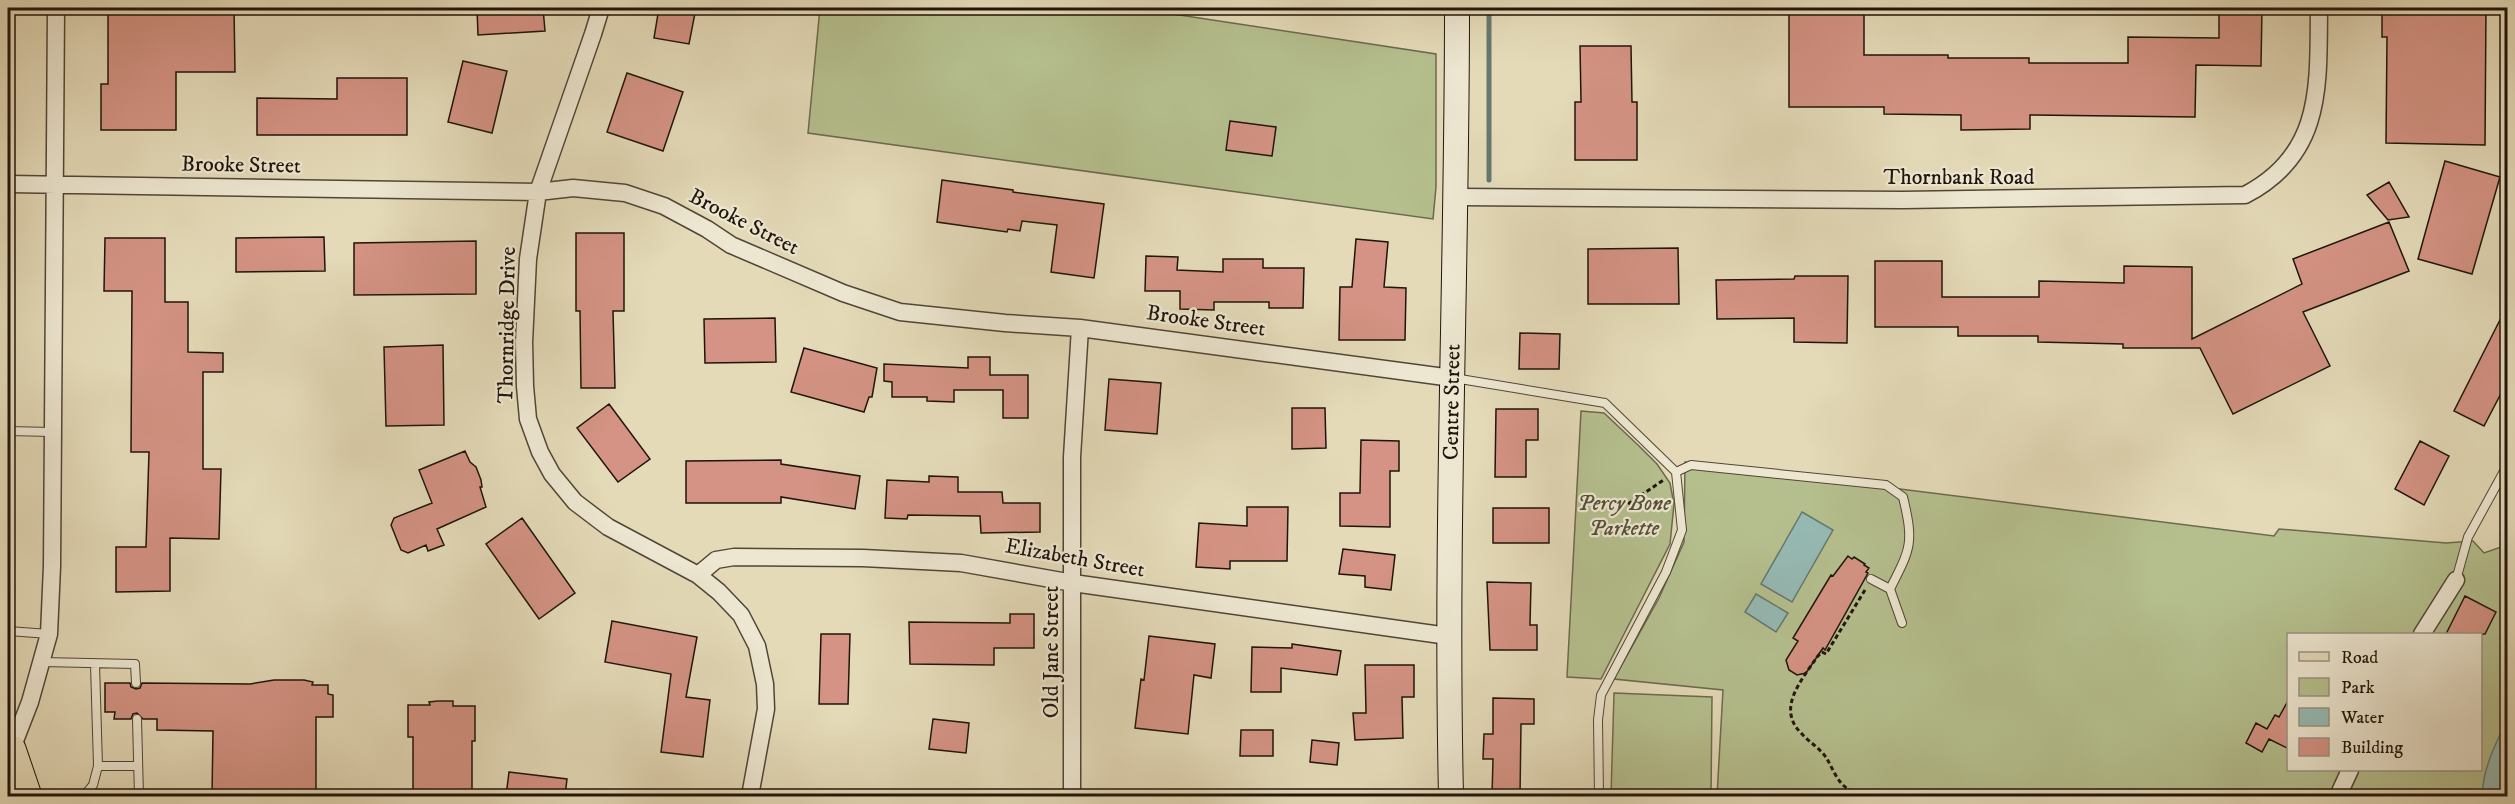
<svg xmlns="http://www.w3.org/2000/svg" width="2515" height="804" viewBox="0 0 2515 804" font-family="'IM FELL DW Pica',serif">
<style>
.green{fill:#b5bf8e;stroke:#6a6a4c;stroke-width:1.5;fill-rule:evenodd}
.water{fill:#96bab4;stroke:#667870;stroke-width:1.5}
.lines{fill:none;stroke-linecap:round;stroke-linejoin:round}
.stream{stroke:#667870;stroke-width:5}
.building{fill:#d49384;stroke:#1f150b;stroke-width:1.5}
.service-casing{stroke:#504636;stroke-width:10}
.minor-casing{stroke:#504636;stroke-width:19}
.secondary-casing{stroke:#1f150b;stroke-width:26}
.primary-casing{stroke:#1f150b;stroke-width:29}
.path{stroke:#1f150b;stroke-width:3;stroke-dasharray:4.5 3;stroke-linecap:butt}
.service{stroke:#ede7d1;stroke-width:8}
.minor{stroke:#ede7d1;stroke-width:16}
.secondary{stroke:#ede7d1;stroke-width:24}
.primary{stroke:#e4dab8;stroke-width:27}
.labels{text-anchor:middle;dominant-baseline:central;stroke-width:4.5;stroke-linejoin:round;paint-order:stroke}
.street-label{font-size:22px;fill:#1f150b;stroke:#ede7d1}
.park-label{font-size:22px;font-style:italic;fill:#545039;stroke:#ede7d1}
</style>
<rect width="100%" height="100%" fill="#e4dab8"/>
<filter id="stains"><feTurbulence type="fractalNoise" baseFrequency=".00333" numOctaves="4"/><feColorMatrix values="0 0 0 0 .2 0 0 0 0 .09 0 0 0 0 .02 0 0 0 .5 -.17"/></filter>
<radialGradient id="worn" r=".72"><stop offset=".6" stop-color="#630" stop-opacity="0"/><stop offset="1" stop-color="#630" stop-opacity=".3"/></radialGradient>
<!-- green -->
<path class="green" d="M820 8H1133L1436 54V187L1433 219 808 133Z
M1581 411 1604 413 1639 446 1657 464 1670 483 1674 504 1670 544 1601 679 1567 677Z
M1685 462 2274 536 2279 529 2446 543 2473 541 2484 553 2507 545V796H1717L1723 690 1614 679 1659 598 1684 542ZM2288 634H2480V770H2288Z
M1614 693 1712 697 1711 796H1611Z"/>
<!-- water -->
<path class="water" d="M1802 512 1833 530 1792 602 1761 584Z
M1756 594 1788 613 1776 632 1745 612Z
M2507 720 2505 796H2482C2483 768 2495 745 2507 720Z"/>
<g class="lines">
<!-- stream -->
<path class="stream" d="M1489 180V8"/>
</g>
<!-- building -->
<path class="building" d="M108 8H234L235 72H176V130H101V84H108Z
M477 8H543L545 31 478 35Z
M659 8H696L689 44 654 38Z
M1789 8H1864V55H1948V58H2029V63H2128V37L2219 38V8H2262L2261 66 2196 65 2195 117 2030 115V129L1961 130V115L1884 114V107H1789Z
M2382 8H2486L2485 145 2386 143 2387 37H2382Z
M1580 46H1631L1632 102H1637V160H1575V102H1581Z
M463 61 507 71 492 133 448 122Z
M627 73 683 92 663 151 607 132Z
M337 78H407V135H257V98L337 99Z
M1230 121 1276 127 1272 156 1226 150Z
M2445 161 2500 177 2472 274 2418 259Z
M942 180 1013 190V192L1104 204 1094 278 1051 272 1057 225 1022 221 1020 231 1008 229 1007 232 937 222Z
M2389 182 2409 217 2388 220 2367 195Z
M2389 222 2409 271 2303 312 2330 366 2233 414 2200 348H2123V344L2038 342V336H1958V327H1875V261H1942V297H2039V281L2124 283V266L2192 267V339L2302 284 2293 259Z
M576 233H624V311H613L615 388H581L580 311H576Z
M324 237 325 271 236 272V238Z
M105 238H165V302H188V352L223 353V372H203V469H221L219 539 170 538V591L116 592V547H146L149 452H131L132 291H104Z
M1356 239 1388 242 1384 287 1406 288 1405 340H1339L1340 287H1352Z
M476 241V294L354 295V243Z
M1678 248 1679 304H1588V249Z
M1146 256 1178 257 1177 270 1223 272V259H1263V268H1304L1303 308H1269V302H1214V310L1180 309V291H1145Z
M1795 276H1848L1847 343 1794 342V318L1717 319 1716 280 1794 279Z
M2508 304V380L2484 426 2454 411Z
M775 318 776 362 705 363 704 319Z
M1520 333 1560 334 1559 369H1519Z
M443 345 444 425 386 426 384 347Z
M804 348 877 368 872 397H869L864 412 791 392Z
M968 357H990V375H1028V418H1003V390H954V402L927 401V397H892V382L884 381V364L968 368Z
M1109 379 1161 383 1157 434 1105 430Z
M609 404 650 459 618 482 577 428Z
M1292 408H1325L1326 448 1292 449Z
M1496 409H1538V440H1526V477H1495Z
M1361 440 1399 441V471H1390V527L1340 526V493H1360Z
M2420 441 2449 456 2424 505 2395 489Z
M465 451 470 462 476 467 481 480 482 487H480L486 507 437 529 444 545 428 551 426 545 408 553 401 550 391 525 394 518 432 503 419 470Z
M781 460V464L860 476 855 509 781 497V503H686V461Z
M929 476 958 477V492H1002L1003 503H1040V532L981 533 980 516 908 515 907 519 885 518 887 480 929 482Z
M1247 507H1288L1287 561H1230V569L1196 567 1199 523 1247 526Z
M1493 508H1549V543H1493Z
M522 518 575 593 539 619 486 544Z
M1343 549 1395 555 1391 590 1365 587V576L1339 574Z
M1848 556 1852 559 1854 557 1865 564 1864 565 1869 568 1866 572 1868 573 1825 650 1823 648 1806 673 1797 675 1789 670 1786 660 1798 641 1793 638 1831 575 1833 576Z
M1487 582 1531 583 1530 625H1537V650H1490Z
M2465 596 2496 612 2485 634H2446Z
M1010 614H1034V648H994V665L910 664 909 622 1010 623Z
M612 621 697 637 686 697 710 700 703 757 661 752 671 674 605 662Z
M821 634H850L848 704H819Z
M1149 636 1215 644 1211 678 1194 675 1188 734 1135 728 1141 679 1144 680Z
M1292 644 1341 651 1337 675 1281 668V692H1251L1252 647 1292 648Z
M1365 665H1414V697H1402L1403 738 1355 740 1353 713H1366Z
M274 680H304L313 682 312 685H328V694L333 695V717H316V796H212L213 731 157 730V719H143L137 713 133 714 131 719H114L115 712H105V683H130L131 687 136 689 140 688 142 683 250 684Z
M1493 698 1534 699V724H1521L1520 796H1492L1493 759H1483L1484 734H1493Z
M2289 699V749L2269 739 2262 752 2246 743 2256 723 2267 729 2275 715 2279 717Z
M438 701H453V706H475V741H472V796H413V737H408V705H430L429 702Z
M933 719 969 723 966 753 929 749Z
M1241 730H1273V756H1240Z
M1312 740 1339 743 1337 765 1310 762Z
M509 772 567 779 565 796H506Z"/>
<g class="lines">
<!-- service casing -->
<g class="service-casing">
<path id="service" d="M1454 378 1605 403 1676 472 1682 530 1666 572 1601 695 1598 720 1599 796
M8 431 52 432
M1676 472 1691 465 1886 485 1903 497C1914 543 1911 548 1890 589L1902 623
M1871 579 1890 589
M2456 580 2468 537 2508 464
M8 631 49 634
M42 662 135 664 136 683
M137 719 139 796
M98 766H138
M84 796 93 785 98 766 95 664"/>
</g>
<!-- minor casing -->
<g class="minor-casing">
<path id="minor" d="M601 8 593 34 538 192 528 259 524 342 525 386 528 419 540 452 552 474 575 502 608 527 698 575 719 592 741 615 757 646 765 684 766 709 750 796
M8 184 538 192 573 188 625 193 664 206 707 229 731 245 843 293 900 312 1005 323 1080 328 1452 378
M1457 197 1903 200 2245 195C2324 154 2318 85 2319 8
M698 575 716 560 734 557 863 558 961 563 1073 583 1448 636
M2422 634 2456 580
M9 756 30 702 49 634 52 566 56 8
M1072 796V457L1080 328
M2338 796 2350 770"/>
</g>
<!-- secondary casing -->
<g class="secondary-casing">
<path id="secondary" d="M1451 796C1445 533 1457 271 1457 8"/>
</g>
<!-- primary casing -->
<g class="primary-casing">
<path id="primary" d="M12 749 28 796"/>
</g>
<!-- path -->
<path class="path" d="M1628 504 1665 479
M1865 590 1826 654 1822 652 1817 657C1802 680 1776 708 1801 733 1809 742 1821 749 1827 759 1833 769 1837 782 1848 789 1854 793 1862 791 1869 796"/>
<!-- service -->
<use href="#service" class="service"/>
<!-- minor -->
<use href="#minor" class="minor"/>
<!-- secondary -->
<use href="#secondary" class="secondary"/>
<!-- primary -->
<use href="#primary" class="primary"/>
</g>
<g class="labels">
<!-- street labels -->
<g class="street-label">
<text transform="translate(241 165) rotate(1)">Brooke Street</text>
<text x="1959" y="177">Thornbank Road</text>
<text transform="translate(744 222) rotate(27)">Brooke Street</text>
<text transform="translate(1206 321) rotate(8)">Brooke Street</text>
<text transform="translate(507 325) rotate(-89)">Thornridge Drive</text>
<text transform="translate(1452 402) rotate(-89)">Centre Street</text>
<text transform="translate(1075 558) rotate(10)">Elizabeth Street</text>
<text transform="translate(1051 652) rotate(-90)">Old Jane Street</text>
</g>
<!-- park labels -->
<g class="park-label">
<text x="1624" y="503">Percy Bone<tspan x="1624" dy="25">Parkette</tspan></text>
</g>
</g>
<!-- margin -->
<rect width="2515" height="804" fill="none" stroke="#e4dab8" stroke-width="30"/>
<rect x="9" y="9" width="2497" height="786" fill="none" stroke="#1f150b" stroke-width="3"/>
<rect x="15" y="15" width="2485" height="774" fill="none" stroke="#1f150b" stroke-width="1.5"/>
<!-- legend -->
<rect x="2287" y="633" width="195" height="138" fill="#ede7d1" stroke="#9b9382" stroke-width="1.5"/>
<rect x="2299" y="652" width="30" height="9" fill="#e4dab8" stroke="#9b9382" stroke-width="1.5"/>
<text x="2341" y="663" font-size="18" fill="#1f150b">Road</text>
<rect x="2299" y="678" width="30" height="18" fill="#b5bf8e" stroke="#9b9382" stroke-width="1.5"/>
<text x="2341" y="693" font-size="18" fill="#1f150b">Park</text>
<rect x="2299" y="708" width="30" height="18" fill="#96bab4" stroke="#9b9382" stroke-width="1.5"/>
<text x="2341" y="723" font-size="18" fill="#1f150b">Water</text>
<rect x="2299" y="738" width="30" height="18" fill="#d49384" stroke="#9b9382" stroke-width="1.5"/>
<text x="2341" y="753" font-size="18" fill="#1f150b">Building</text>
<rect width="100%" height="100%" filter="url(#stains)"/>
<rect width="100%" height="100%" fill="url(#worn)"/>
</svg>
